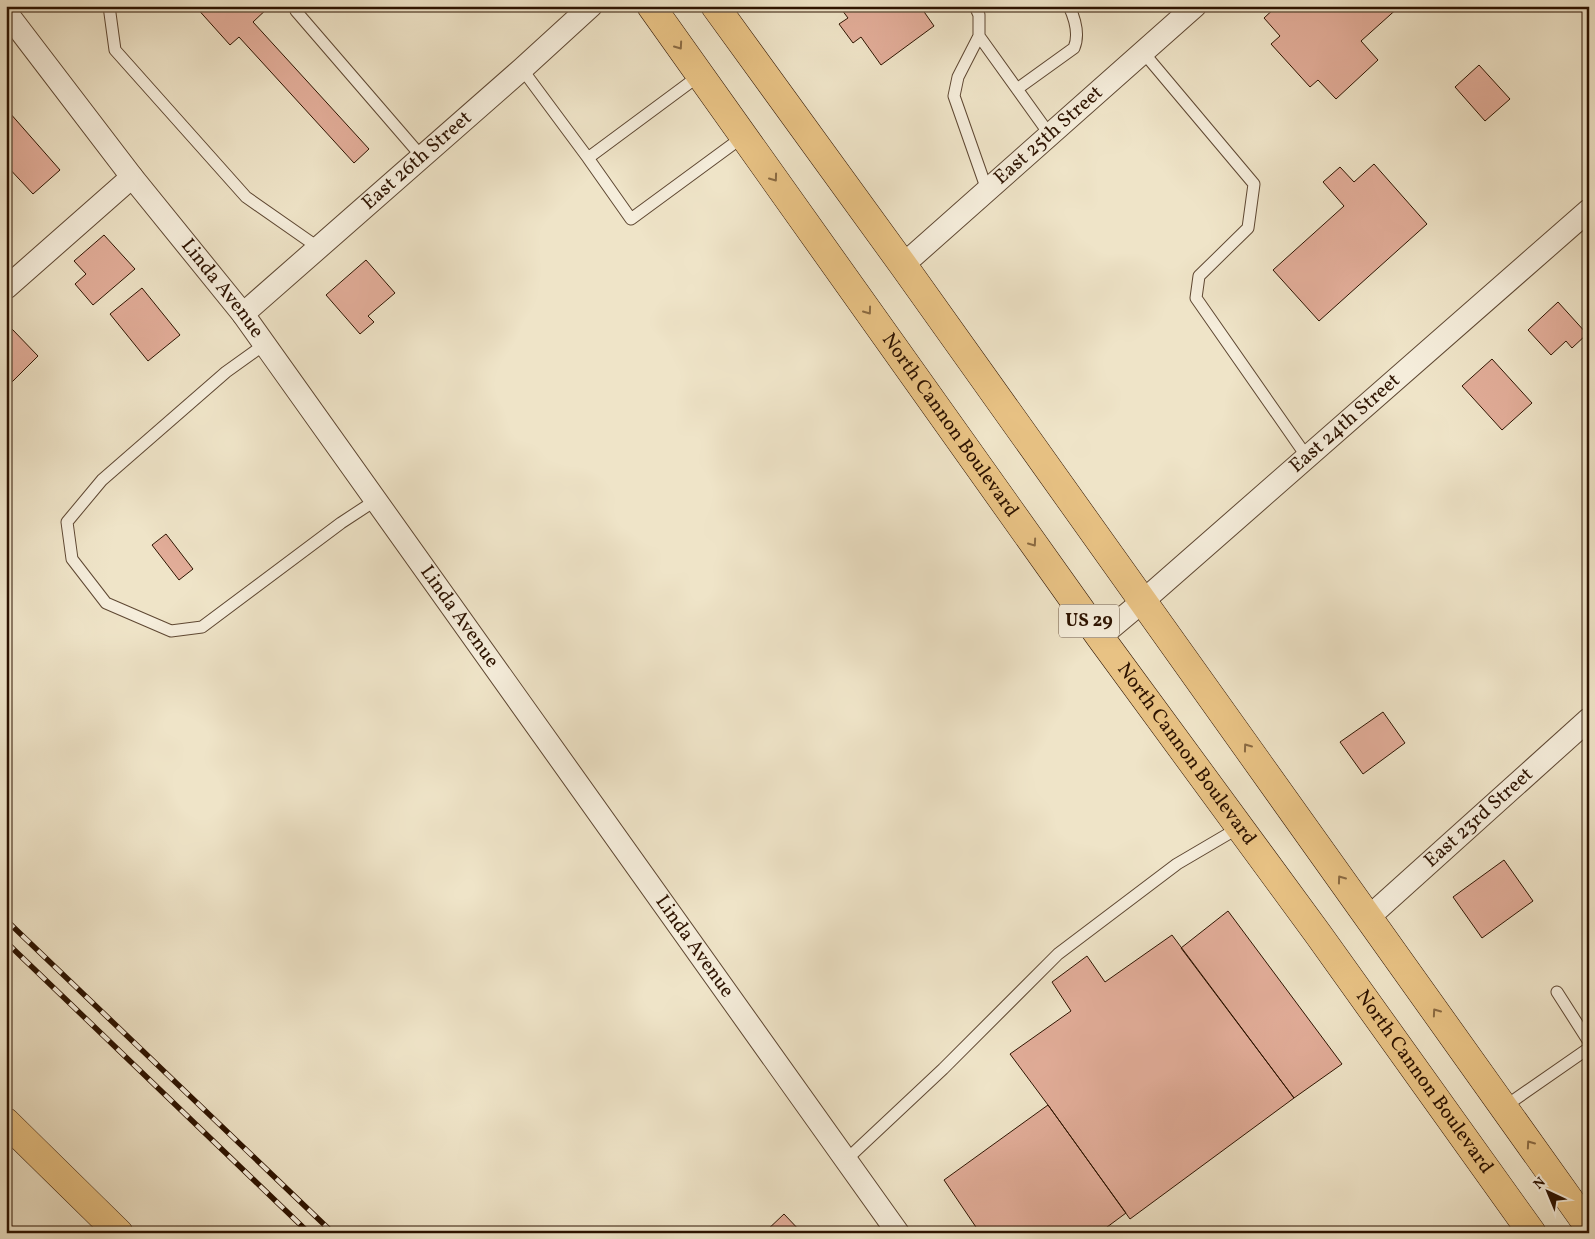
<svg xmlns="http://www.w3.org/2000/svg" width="1595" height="1239" viewBox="0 0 1595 1239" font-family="Vollkorn,serif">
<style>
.building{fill:#e2ad99;stroke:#2d1300}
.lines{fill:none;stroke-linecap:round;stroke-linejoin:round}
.service-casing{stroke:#5e4732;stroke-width:13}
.minor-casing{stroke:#5e4732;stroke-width:24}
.primary-casing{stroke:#2d1300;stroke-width:29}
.service{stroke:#f5eddb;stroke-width:11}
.minor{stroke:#f5eddb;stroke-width:22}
.primary{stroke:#e8c284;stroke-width:28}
.rail-casing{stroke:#2d1300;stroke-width:5.5}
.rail{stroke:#f5eddb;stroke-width:4;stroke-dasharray:11;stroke-linecap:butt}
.oneway{stroke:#8a6a42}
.labels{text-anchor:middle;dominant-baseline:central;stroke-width:4;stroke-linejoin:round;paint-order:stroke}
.shield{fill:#f5eddb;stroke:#695442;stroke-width:1}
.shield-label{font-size:19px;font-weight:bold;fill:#2d1300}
.street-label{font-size:20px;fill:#2d1300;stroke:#f5eddb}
</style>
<rect width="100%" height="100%" fill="#efe4c8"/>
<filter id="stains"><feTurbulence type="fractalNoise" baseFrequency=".004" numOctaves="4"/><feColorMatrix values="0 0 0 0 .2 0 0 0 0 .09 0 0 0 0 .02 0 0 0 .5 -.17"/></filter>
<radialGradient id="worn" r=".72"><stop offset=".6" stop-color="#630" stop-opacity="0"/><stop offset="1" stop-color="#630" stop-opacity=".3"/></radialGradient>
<!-- building -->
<path class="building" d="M195 6H270L253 22 369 149 354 163 239 37 230 45Z
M839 6H920L934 26 881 65 861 37 853 43 839 24 848 18Z
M1277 6H1400L1361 41 1378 60 1336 99 1318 80 1310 87 1271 44 1280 36 1264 18Z
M1479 65 1510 99 1485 121 1455 87Z
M9 112 60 170 33 194 6 165V114Z
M1374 164 1427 224 1319 321 1273 270 1344 206 1323 182 1340 167 1354 182Z
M104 235 135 269 93 305 75 284 86 274 74 261Z
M366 260 395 293 368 316 374 322 360 334 326 295Z
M142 288 180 335 148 361 110 314Z
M1558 302 1587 334 1572 348 1566 341 1551 355 1528 330Z
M12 329 38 356 6 388V335Z
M1492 359 1532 403 1502 430 1462 386Z
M166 534 193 569 179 580 152 545Z
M1383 712 1405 743 1363 774 1340 742Z
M1504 860 1533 901 1482 938 1453 897Z
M1228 911 1342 1064 1294 1098 1181 948Z
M1172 935 1294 1098 1130 1219 1048 1105 1010 1054 1071 1011 1052 982 1087 956 1105 982Z
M1048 1105 1126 1213 1099 1233H980L944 1180Z
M784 1214 802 1233H764Z
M6 1226 13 1233H6Z"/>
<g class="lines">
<!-- service casing -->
<g class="service-casing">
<path id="service" d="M109 6 115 50 246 197 319 248
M302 6 296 11 422 157
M975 6 979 15V36L958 77 954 96 987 190
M979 36 1050 135
M1143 52 1254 184 1248 228 1199 276 1196 298 1307 457
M522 69 588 158 631 219 744 136
M1017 89 1074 48C1080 34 1075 19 1069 6
M588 158 700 75
M265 344 226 372 102 480 67 522 72 559 106 603 171 631 202 627 341 523 376 500
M1557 992 1589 1042
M1504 1107 1589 1048
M846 1160 943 1069 1058 954 1177 864 1240 827"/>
</g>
<!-- minor casing -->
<g class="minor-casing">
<g id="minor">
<path id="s1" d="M6 12 132 177 243 314 898 1233"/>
<path id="s2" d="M903 265 1195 6"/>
<path d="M6 288 132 177"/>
<path id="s3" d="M243 314 522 69 591 6"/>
<path id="s4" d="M1100 637 1143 601 1589 210"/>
<path id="s5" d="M1369 917 1589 719"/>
</g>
</g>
<!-- primary casing -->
<g class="primary-casing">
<g id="primary">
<path id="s6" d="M651 6 1100 637 1318 934 1532 1233"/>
<path d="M715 6 903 265 1589 1227"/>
<path d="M6 1122 119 1233"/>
</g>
</g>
<!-- service -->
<use href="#service" class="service"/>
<!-- minor -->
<use href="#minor" class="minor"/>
<!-- primary -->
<use href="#primary" class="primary"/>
<!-- rail casing -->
<g class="rail-casing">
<path id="rail" d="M6 920 333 1233
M6 942 309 1233"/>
</g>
<!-- rail -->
<use href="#rail" class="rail"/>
</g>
<!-- one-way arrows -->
<defs><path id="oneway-chevron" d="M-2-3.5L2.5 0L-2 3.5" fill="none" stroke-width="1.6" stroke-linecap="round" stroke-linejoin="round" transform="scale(1.25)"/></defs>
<g class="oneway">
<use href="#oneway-chevron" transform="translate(679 46) rotate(55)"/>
<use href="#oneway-chevron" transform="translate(774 178) rotate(54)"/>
<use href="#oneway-chevron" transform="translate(868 311) rotate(54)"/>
<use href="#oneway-chevron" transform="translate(1033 543) rotate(55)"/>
<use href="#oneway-chevron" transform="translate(1247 747) rotate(-126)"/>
<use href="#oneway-chevron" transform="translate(1341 879) rotate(-126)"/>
<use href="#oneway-chevron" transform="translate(1436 1012) rotate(-125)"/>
<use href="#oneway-chevron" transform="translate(1530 1144) rotate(-125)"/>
</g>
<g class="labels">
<!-- shield labels -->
<rect class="shield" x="1059" y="604.5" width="60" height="33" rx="4"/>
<g class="shield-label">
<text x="1089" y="621">US 29</text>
</g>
<!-- street labels -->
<g class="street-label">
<text stroke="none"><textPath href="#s2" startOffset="195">East 25th Street</textPath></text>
<text stroke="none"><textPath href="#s3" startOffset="232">East 26th Street</textPath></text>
<text stroke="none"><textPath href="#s1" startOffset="351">Linda Avenue</textPath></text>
<text stroke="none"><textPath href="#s4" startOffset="325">East 24th Street</textPath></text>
<text stroke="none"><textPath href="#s6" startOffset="515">North Cannon Boulevard</textPath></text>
<text stroke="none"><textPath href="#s1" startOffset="756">Linda Avenue</textPath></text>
<text stroke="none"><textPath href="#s6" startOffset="920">North Cannon Boulevard</textPath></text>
<text stroke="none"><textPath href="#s5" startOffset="148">East 23rd Street</textPath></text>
<text stroke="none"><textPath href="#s1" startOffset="1161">Linda Avenue</textPath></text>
<text stroke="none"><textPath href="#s6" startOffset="1325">North Cannon Boulevard</textPath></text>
</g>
</g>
<!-- margin -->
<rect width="1595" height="1239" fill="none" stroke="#efe4c8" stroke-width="25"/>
<rect x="8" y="8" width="1580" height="1224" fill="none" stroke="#2d1300" stroke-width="2.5"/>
<rect x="12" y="12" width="1570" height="1214" fill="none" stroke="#2d1300"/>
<!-- north arrow -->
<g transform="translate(1548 1192) rotate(316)" stroke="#f5eddb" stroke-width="4" paint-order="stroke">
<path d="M0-4L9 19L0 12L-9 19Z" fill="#2d1300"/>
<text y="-8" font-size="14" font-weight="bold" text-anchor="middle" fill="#2d1300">N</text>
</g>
<rect width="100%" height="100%" filter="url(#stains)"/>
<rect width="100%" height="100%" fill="url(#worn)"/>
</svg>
